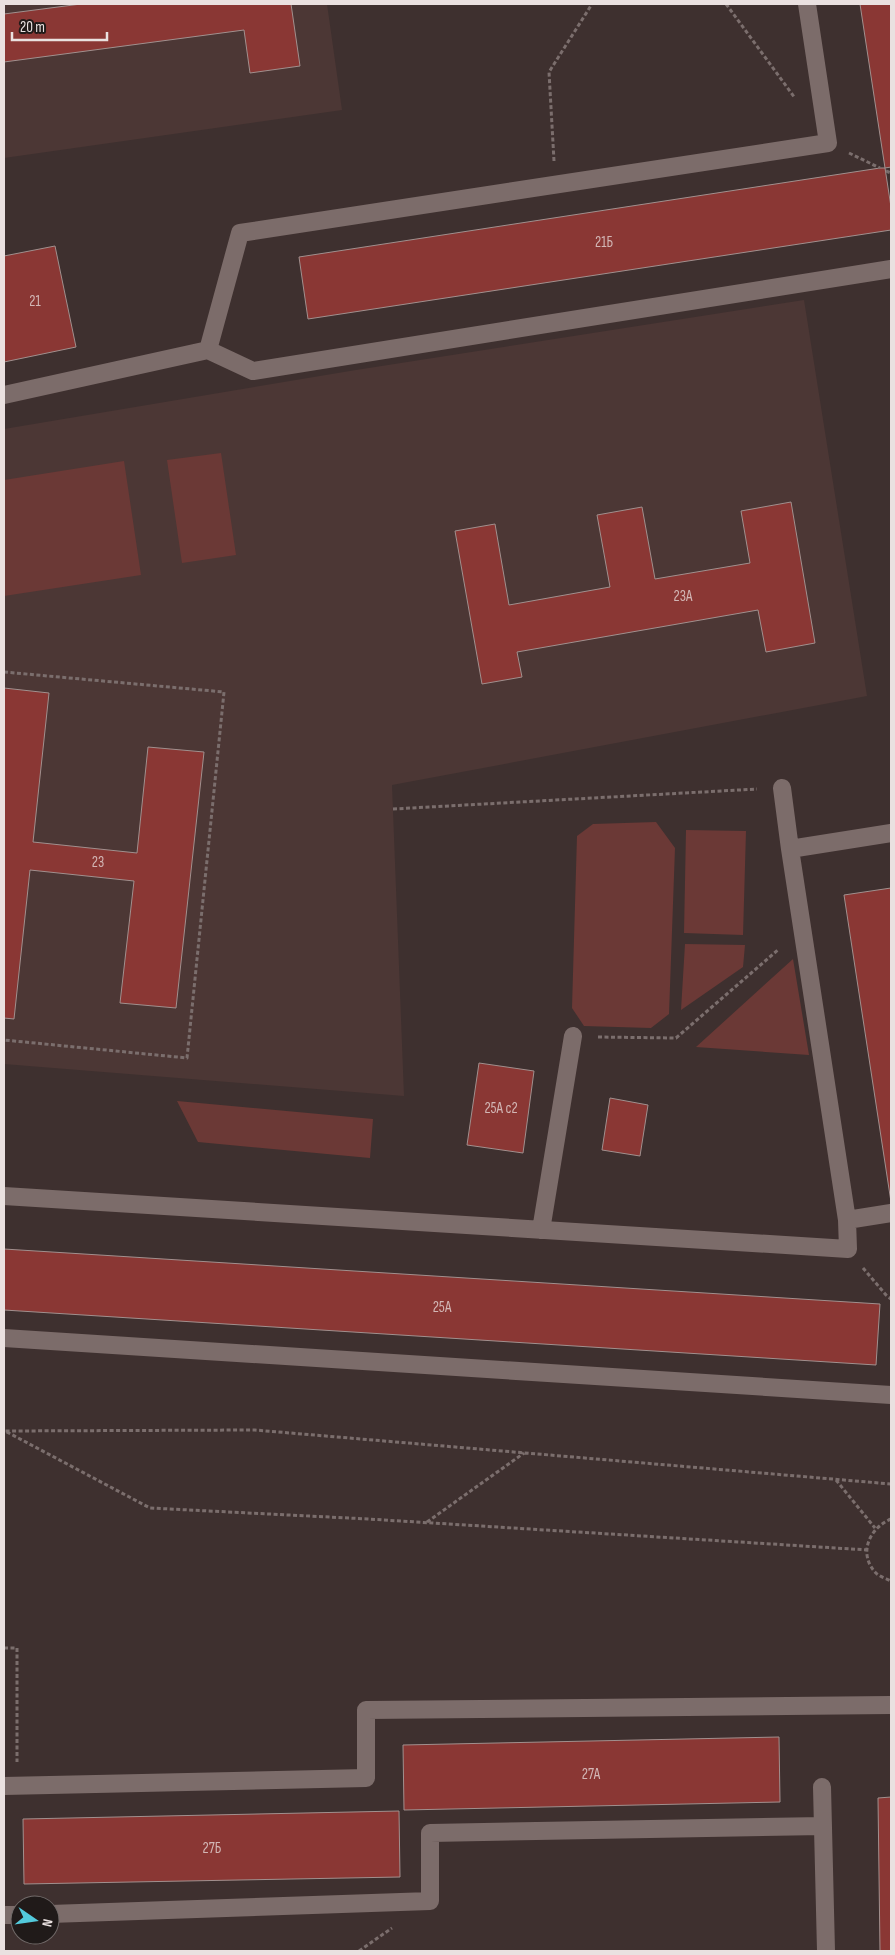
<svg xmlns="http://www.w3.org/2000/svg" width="895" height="1955" viewBox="0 0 895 1955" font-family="'Sofia Sans Condensed',sans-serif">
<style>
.built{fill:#4c3735}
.green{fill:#6b3936}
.building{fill:#8a3734;stroke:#a1908e}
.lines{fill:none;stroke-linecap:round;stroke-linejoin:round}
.path{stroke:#7b6e6d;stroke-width:3;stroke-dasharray:4 2.5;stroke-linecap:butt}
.service{stroke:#7c6c6a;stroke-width:18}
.labels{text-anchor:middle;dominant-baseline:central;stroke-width:5;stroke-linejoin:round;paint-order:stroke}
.number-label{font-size:15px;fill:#d2b6b5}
</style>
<rect width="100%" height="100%" fill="#3e302f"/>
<!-- built -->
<path class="built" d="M4 4H327L342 110 4 158Z
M804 300 867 696 392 785 404 1096 4 1064V429L356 370Z"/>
<!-- green -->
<path class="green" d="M221 453 236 555 182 563 167 460Z
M124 461 141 575 4 596V480Z
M656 822 675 848 669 1014 651 1028 584 1026 572 1008 577 836 593 824Z
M686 830 746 831 743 935 684 933Z
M685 944 745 945 743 967 681 1010Z
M793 959 809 1055 696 1047Z
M177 1101 373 1119 370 1158 198 1142Z"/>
<!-- building -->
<path class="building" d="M81 4H291L300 66 250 73 244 30 4 62V14Z
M860 4H891V167L885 168Z
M880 168H885L891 207V230L308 319 299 257Z
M55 246 76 347 4 362V256Z
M791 502 815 643 766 652 758 610 517 652 522 677 482 684 455 531 495 524 509 605 610 587 597 515 642 507 655 579 750 563 741 511Z
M4 688 49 693 33 842 137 853 148 747 204 752 176 1008 120 1003 134 881 30 870 14 1019 4 1018Z
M891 888V1202L844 895Z
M479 1063 534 1071 523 1153 467 1145Z
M610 1098 648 1105 640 1156 602 1150Z
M4 1249 880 1304 876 1365 4 1310Z
M779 1737 780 1802 404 1810 403 1745Z
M891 1797V1951H880L878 1798Z
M399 1811 400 1877 24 1884 23 1819Z"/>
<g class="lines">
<!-- path -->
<path class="path" d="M726 4 795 98
M849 153 880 168
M554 161 549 72 592 4
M886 171 891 173
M4 672 224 692 187 1058 4 1040
M393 809 757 789
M598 1037 676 1038 779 949
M863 1268 886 1295 891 1299
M836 1480 875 1528
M891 1519C869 1528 857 1555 877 1574 881 1577 887 1579 891 1581
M427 1522 524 1453
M868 1550 368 1519 150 1508 5 1431 255 1430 891 1484
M4 1648H17V1762
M359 1951 392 1928"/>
<!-- service -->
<path class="service" d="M208 350 240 233 828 143 807 4
M4 395 208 350 253 371 891 269
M782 788 790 849
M4 1196 848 1249 847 1220 790 849 891 833
M847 1220 891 1213
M541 1230 573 1036
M4 1338 891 1395
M4 1786 366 1778V1710L891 1705
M822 1787 826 1951
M50 1914 430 1901V1833L823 1826
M4 1915H20"/>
</g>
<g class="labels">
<!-- number labels -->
<g class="number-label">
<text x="604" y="242">21Б</text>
<text x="35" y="301">21</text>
<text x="683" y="596">23А</text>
<text x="98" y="862">23</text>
<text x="501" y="1108">25А с2</text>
<text x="442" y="1307">25А</text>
<text x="591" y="1774">27А</text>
<text x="212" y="1848">27Б</text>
</g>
</g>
<!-- border -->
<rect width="895" height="1955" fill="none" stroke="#eae1e0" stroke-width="10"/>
<!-- north arrow -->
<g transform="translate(35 1920) rotate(103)"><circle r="24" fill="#201a19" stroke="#716a69"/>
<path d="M0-4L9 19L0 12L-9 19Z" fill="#53cadc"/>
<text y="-8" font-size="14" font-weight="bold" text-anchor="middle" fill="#eae1e0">N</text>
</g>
<!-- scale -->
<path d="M12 32v8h95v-8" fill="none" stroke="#eae1e0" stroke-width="2.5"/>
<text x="20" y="32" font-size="15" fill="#eae1e0" stroke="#201a19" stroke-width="4" paint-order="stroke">20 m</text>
</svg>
